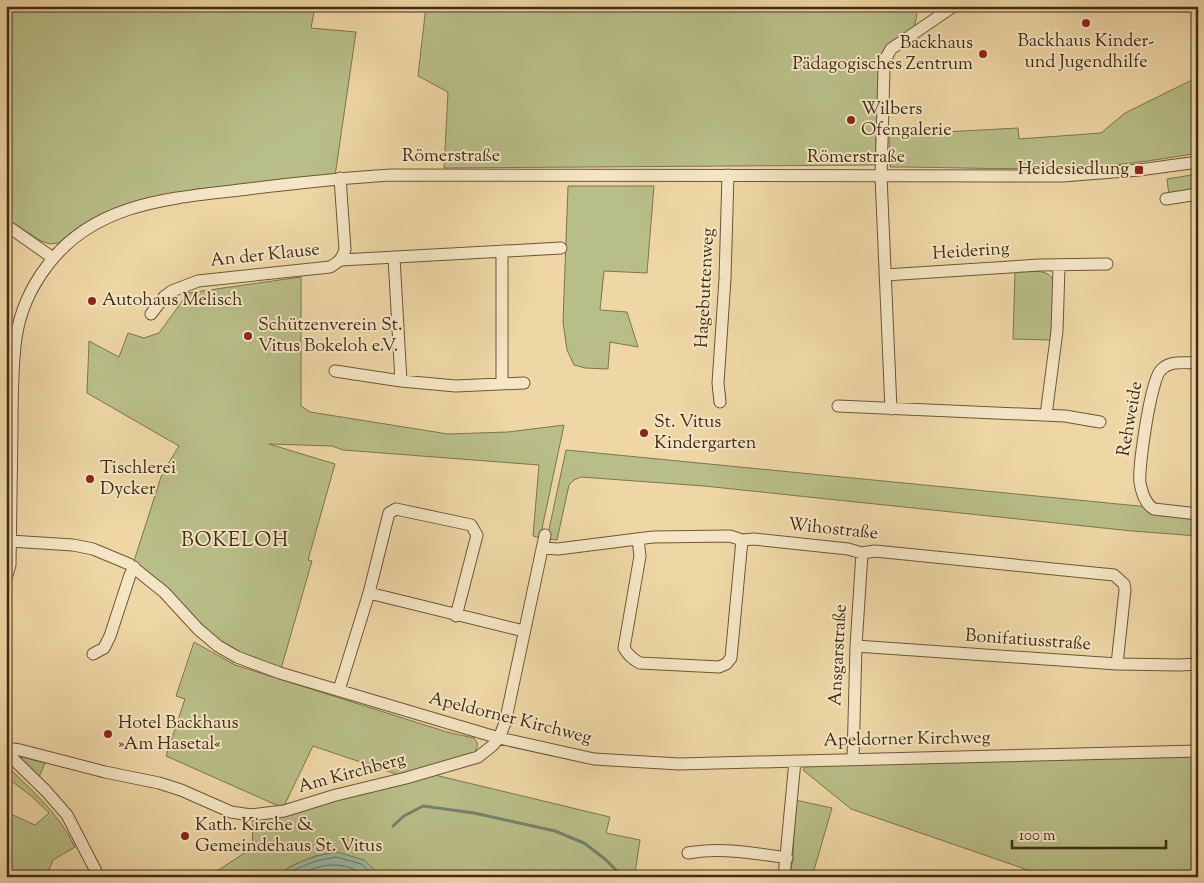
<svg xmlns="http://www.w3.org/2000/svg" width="1204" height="883" viewBox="0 0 1204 883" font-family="'Sorts Mill Goudy',serif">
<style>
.green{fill:#b8be87;stroke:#7d744e}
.water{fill:#99baa5;stroke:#76816b}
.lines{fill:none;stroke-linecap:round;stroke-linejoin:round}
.shore{stroke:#6e725c;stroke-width:1}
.stream{stroke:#76816b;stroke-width:3}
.minor-casing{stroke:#6d5638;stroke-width:13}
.minor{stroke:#f4e5c4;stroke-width:11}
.poi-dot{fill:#8f2418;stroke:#f4e5c4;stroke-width:2}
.labels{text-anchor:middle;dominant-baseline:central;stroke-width:4;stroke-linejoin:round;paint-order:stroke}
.poi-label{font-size:18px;fill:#422b14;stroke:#f4e5c4;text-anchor:start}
.street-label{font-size:18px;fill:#422b14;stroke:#f4e5c4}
.quarter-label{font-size:20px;letter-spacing:1px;fill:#422b14;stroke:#f4e5c4}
</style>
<rect width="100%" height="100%" fill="#eed7a5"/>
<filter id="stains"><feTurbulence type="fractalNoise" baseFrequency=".004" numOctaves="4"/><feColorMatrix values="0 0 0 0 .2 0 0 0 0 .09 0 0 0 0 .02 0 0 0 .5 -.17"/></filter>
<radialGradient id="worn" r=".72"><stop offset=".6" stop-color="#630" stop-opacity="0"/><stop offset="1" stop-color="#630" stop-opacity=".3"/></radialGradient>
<!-- green -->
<path class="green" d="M6 6H315L311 28 356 32 335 176 198 189 144 202 115 210 90 221 58 243 50 244 41 241 6 218Z
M426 6H911L917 14 914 29 879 67 875 165 444 168 448 92 418 76Z
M1198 77V153C1153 161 1107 167 1062 168 1005 170 947 167 890 167L889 135 1018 128 1019 139 1101 133 1125 113Z
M1198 174V190L1169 196 1167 179Z
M568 186H654L647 273 604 271 600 310 627 312 638 347 610 342 608 369 585 368 574 365 567 350 563 322Z
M1015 272C1029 272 1049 267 1054 282L1051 340 1013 339Z
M301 277V406L310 412 448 434 508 432 564 425 540 538 533 536 539 465 343 450 332 446 269 444 335 464 308 560 312 561 281 669 243 655 220 643 134 561 162 474 179 446 87 393 89 341 119 357 128 333 144 338 159 333 188 293Z
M566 450 1149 507 1198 514V536L1132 531 704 486 581 477 574 480 569 485 557 540 547 539Z
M194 642 235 665 447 732 474 738C481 745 476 751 470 756L402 776 313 746 283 808 166 756 185 699 176 696Z
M1198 756V877H1051L1025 869 851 809 803 770 807 764Z
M22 757 45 763 39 777 21 759Z
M6 765C33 792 58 812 75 847L53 860 46 877H6V812L35 825 49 813 30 795 6 777Z
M435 775 610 817 606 833 640 840 635 873 638 877H382L363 860 336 852 315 856 293 865 274 877H208L252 848 253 821Z
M795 800 832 808 812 877H789L793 859Z"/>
<!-- water -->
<path class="water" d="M337 852 364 860 382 877H274C295 863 311 856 337 852Z"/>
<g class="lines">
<!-- shore -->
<path class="shore" d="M283 877 296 869 316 861 336 857 361 864 375 877
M295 877C317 864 345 858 365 877"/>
<!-- stream -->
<path class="stream" d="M393 826 404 816 423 806 474 813 555 831 584 843 605 859 623 877"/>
<!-- minor casing -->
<g class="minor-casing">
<path id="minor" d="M1166 199 1198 194
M6 225 53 258
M394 257 401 381
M341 260 561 248
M885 275 1040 265 1107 264
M151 314 164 297 172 291 198 281 330 267C339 262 343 258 345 249L340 178
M1198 363C1185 363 1170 360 1161 370 1151 378 1138 468 1140 483 1142 493 1145 504 1154 509L1198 514
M335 371 401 381 456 386 524 383
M502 384V251
M720 402 718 383 725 279 728 175
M838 406 1065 416 1100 422
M891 409 881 176 884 69 886 58 891 49 954 6
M1046 415 1057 331 1059 266
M638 540 640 556 624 648C628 655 632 659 640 663L719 667 726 664 731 658 742 540
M10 541 73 545 93 549 129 564 164 592 198 629 218 646 237 657 280 673 499 738 594 759 679 764 1198 751
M543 548 558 549 653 537 730 536 742 540 754 539 848 549 862 553 875 551 1114 575 1124 584 1125 590 1117 664
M6 579 10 565C11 519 11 474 12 429 12 399 12 368 16 338 20 311 31 287 47 266 95 201 174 198 248 189 296 183 343 178 391 175L1062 176 1139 170 1198 162
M369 593 524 631
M856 646 1117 664 1179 665 1198 664
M93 654 104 648 110 636 130 575 134 567
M339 690 369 593 389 513 396 509 471 525 477 535 456 616
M6 752 46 791 67 815 99 877
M7 753 13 749 20 750 105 772 159 783 181 790 231 812 251 815 284 811 336 795 406 778 478 757 492 746 499 738 505 723 545 535
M853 759 856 646 862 553
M688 853C721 847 755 853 787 858
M784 877 795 761"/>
</g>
<!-- minor -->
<use href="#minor" class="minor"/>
</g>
<!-- markers -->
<g class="poi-dot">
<circle cx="1086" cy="23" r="5"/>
<circle cx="983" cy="54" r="5"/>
<circle cx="851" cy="120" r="5"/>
<rect x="1134" y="165" width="10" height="10" rx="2.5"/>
<circle cx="92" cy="301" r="5"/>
<circle cx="248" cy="336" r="5"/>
<circle cx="644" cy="433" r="5"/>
<circle cx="90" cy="479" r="5"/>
<circle cx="108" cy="734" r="5"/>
<circle cx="185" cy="836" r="5"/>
</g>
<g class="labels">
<!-- poi labels -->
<g class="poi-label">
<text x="1086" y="42" text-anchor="middle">Backhaus Kinder-<tspan x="1086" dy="21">und Jugendhilfe</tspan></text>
<text x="973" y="44" text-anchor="end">Backhaus<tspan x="973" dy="21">Pädagogisches Zentrum</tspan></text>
<text x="861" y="110">Wilbers<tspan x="861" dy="21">Ofengalerie</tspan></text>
<text x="1129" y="170" text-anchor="end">Heidesiedlung</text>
<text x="102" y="301">Autohaus Melisch</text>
<text x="258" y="326">Schützenverein St.<tspan x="258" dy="21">Vitus Bokeloh e.V.</tspan></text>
<text x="654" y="423">St. Vitus<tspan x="654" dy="21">Kindergarten</tspan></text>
<text x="100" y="469">Tischlerei<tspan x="100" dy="21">Dycker</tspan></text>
<text x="118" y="724">Hotel Backhaus<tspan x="118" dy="21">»Am Hasetal«</tspan></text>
<text x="195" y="826">Kath. Kirche &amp;<tspan x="195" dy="21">Gemeindehaus St. Vitus</tspan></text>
</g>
<!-- street labels -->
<g class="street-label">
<text x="451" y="157">Römerstraße</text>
<text x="856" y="158">Römerstraße</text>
<text transform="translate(971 252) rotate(-4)">Heidering</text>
<text transform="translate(265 256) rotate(-6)">An der Klause</text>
<text transform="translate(706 288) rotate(-87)">Hagebuttenweg</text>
<text transform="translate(1131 419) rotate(-80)">Rehweide</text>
<text transform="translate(833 530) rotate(6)">Wihostraße</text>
<text transform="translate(1028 641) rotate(4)">Bonifatiusstraße</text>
<text transform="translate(839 655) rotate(-87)">Ansgarstraße</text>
<text transform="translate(510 719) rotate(14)">Apeldorner Kirchweg</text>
<text transform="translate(907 740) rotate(-1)">Apeldorner Kirchweg</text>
<text transform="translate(352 774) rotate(-15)">Am Kirchberg</text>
</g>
<!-- quarter labels -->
<g class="quarter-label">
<text x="235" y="541">BOKELOH</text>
</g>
</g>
<!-- margin -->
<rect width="1204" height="883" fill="none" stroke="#eed7a5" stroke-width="25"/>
<rect x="8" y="8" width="1189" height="868" fill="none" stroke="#422b14" stroke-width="2.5"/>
<rect x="12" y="12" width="1179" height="858" fill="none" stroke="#422b14"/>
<!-- scale -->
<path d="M1012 840v8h154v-8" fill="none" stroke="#422b14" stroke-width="2.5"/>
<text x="1019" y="840" font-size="15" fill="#422b14" stroke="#f4e5c4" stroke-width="4" paint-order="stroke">100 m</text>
<rect width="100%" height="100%" filter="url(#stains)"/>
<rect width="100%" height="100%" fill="url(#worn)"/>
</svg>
